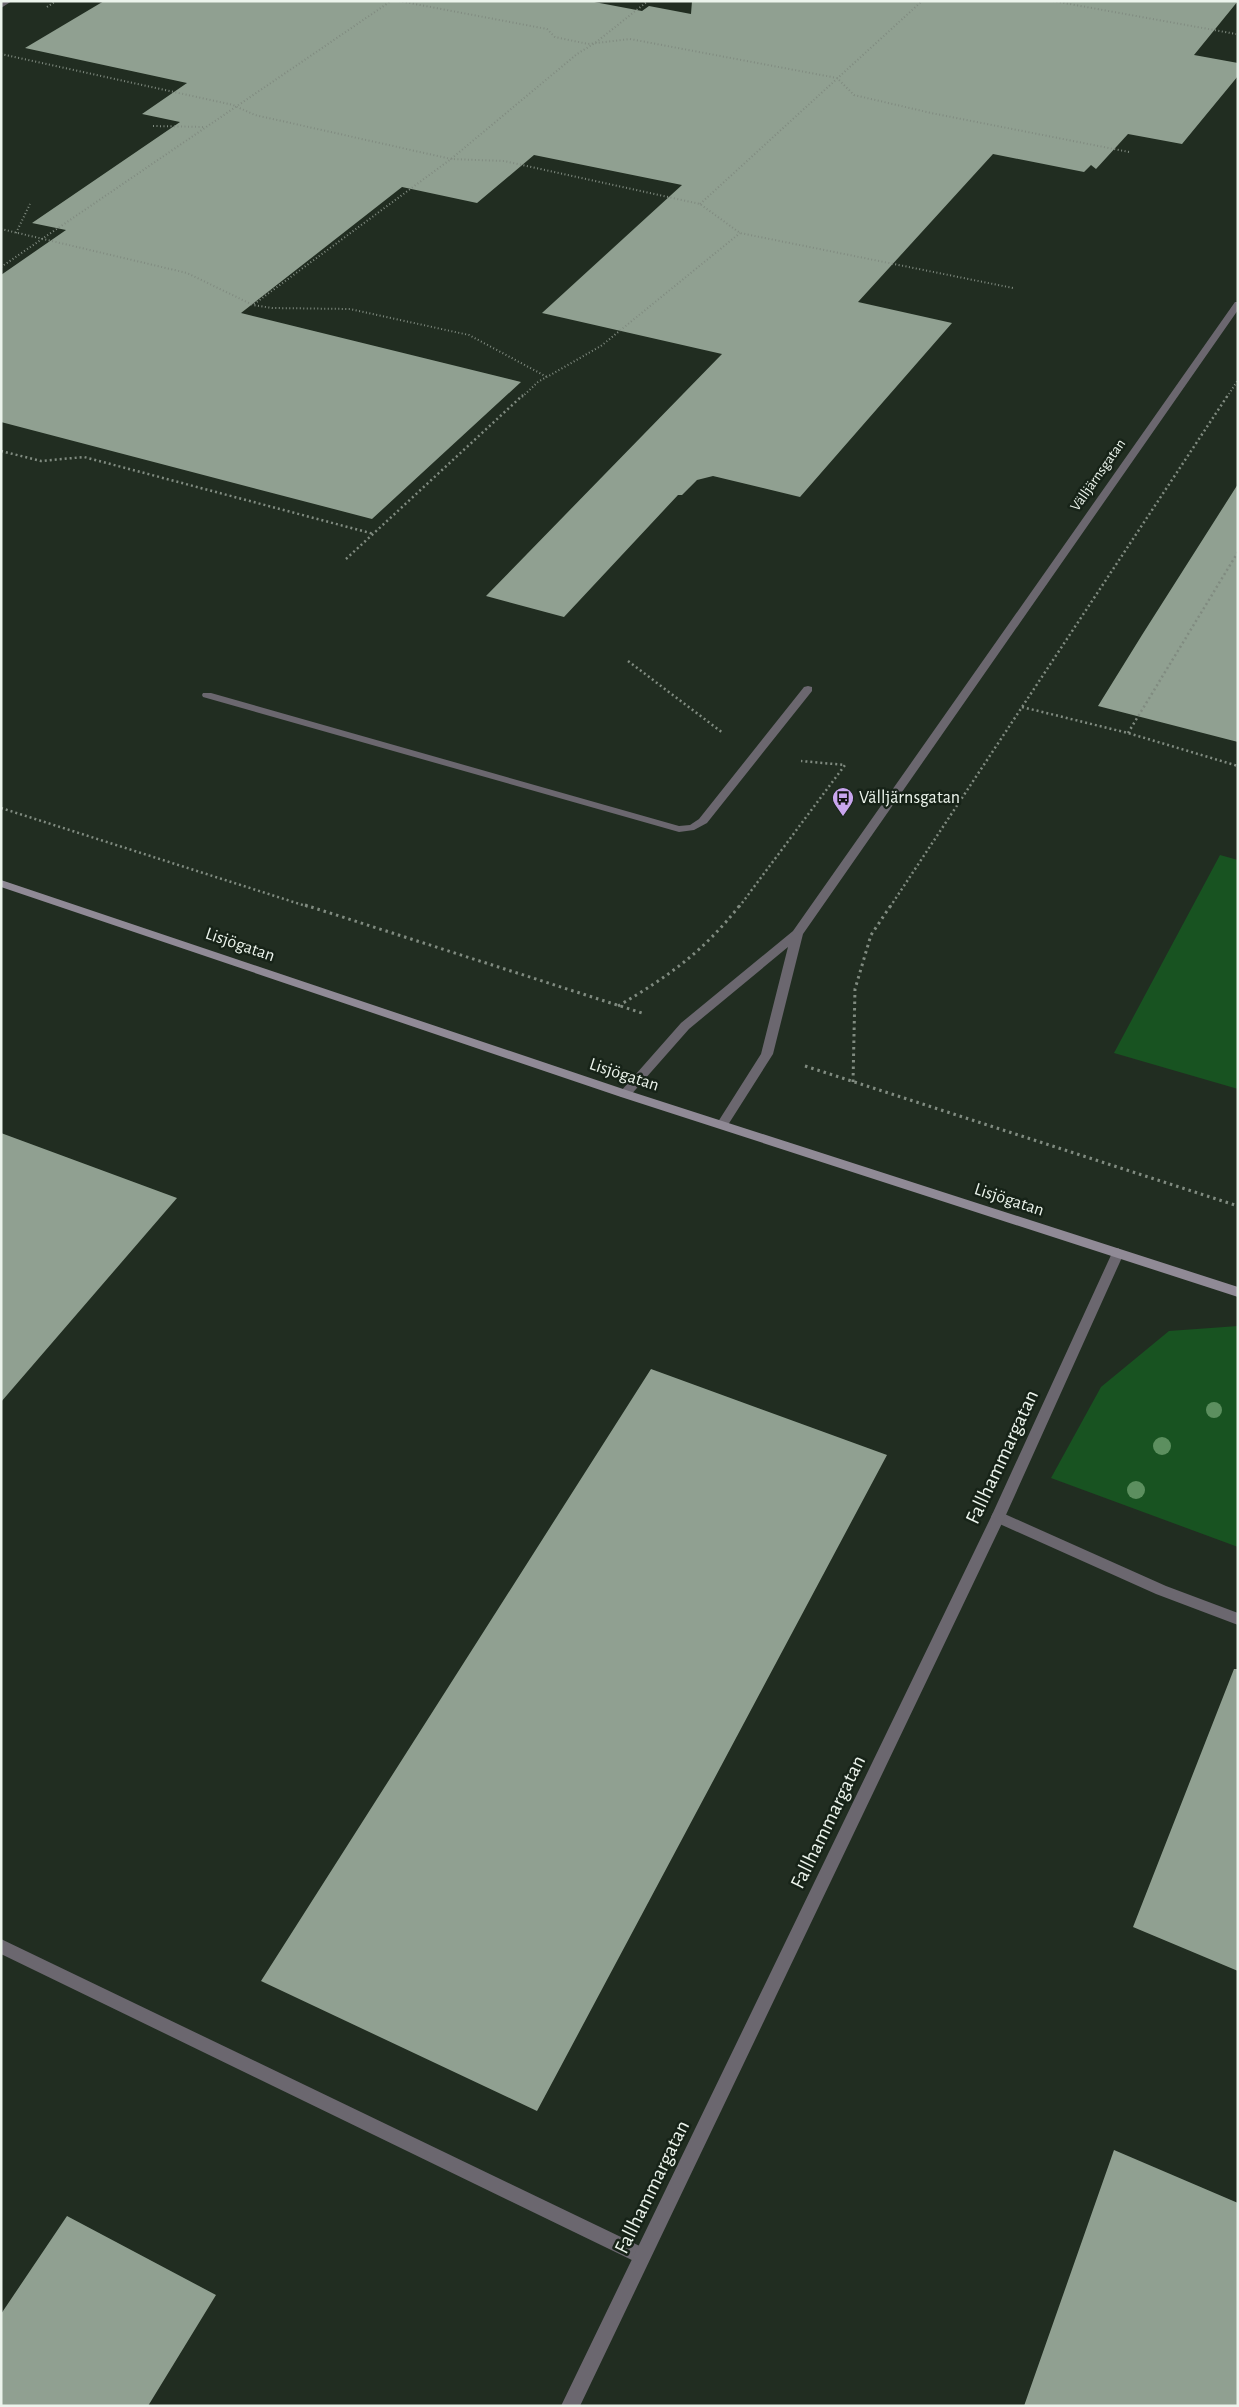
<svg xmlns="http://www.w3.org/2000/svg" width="1239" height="2407" viewBox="0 0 1239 2407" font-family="'Alegreya Sans',sans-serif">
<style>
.green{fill:#185321}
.building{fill:#90a091}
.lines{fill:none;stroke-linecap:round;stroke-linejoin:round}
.path-far2{stroke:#808b80;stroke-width:2;stroke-dasharray:1 2.5;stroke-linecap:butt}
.path-far1{stroke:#808b80;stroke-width:2.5;stroke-dasharray:2 3;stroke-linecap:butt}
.path{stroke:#808b80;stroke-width:3;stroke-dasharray:2.5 4;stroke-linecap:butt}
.lane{fill:#6b676f;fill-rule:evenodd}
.street{fill:#6b676f;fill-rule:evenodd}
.secondary{fill:#908a96;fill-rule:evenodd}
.tree{fill:#5c8f5f}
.labels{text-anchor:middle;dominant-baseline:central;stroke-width:5;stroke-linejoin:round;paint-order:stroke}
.far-street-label{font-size:15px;fill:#ecf4ec;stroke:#172318}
.poi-label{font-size:18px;fill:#ecf4ec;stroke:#172318;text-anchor:start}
.street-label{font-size:18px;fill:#ecf4ec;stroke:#172318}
.near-street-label{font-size:21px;fill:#ecf4ec;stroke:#172318}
</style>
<rect width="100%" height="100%" fill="#212d21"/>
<!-- green -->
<path class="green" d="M1220 855 1238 860V1089L1114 1053Z
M1238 1326V1547L1051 1478 1101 1387 1169 1331Z"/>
<!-- building -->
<path class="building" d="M104 1H589L642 11 649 6 691 14 692 1H1238L1194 55 1238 63V76L1182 144 1128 134 1096 169 1091 165 1084 172 993 154 858 302 952 323 800 497 713 476 697 480 682 495H678L564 617 486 596 722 354 542 313 682 185 534 155 477 203 402 187 241 313 521 382 372 519 1 422V275L66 230 32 223 180 122 142 114 187 83 25 48Z
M1238 484V742L1098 706 1142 635Z
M1 1133 177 1198 1 1402Z
M651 1369 887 1455 537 2111 261 1981Z
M1234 1669H1238V1971L1133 1927Z
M1114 2150 1238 2203V2406H1024Z
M67 2216 216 2295 148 2406H1V2314Z"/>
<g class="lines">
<!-- path-far2 -->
<path class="path-far2" d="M399 1 547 29 555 37 588 44 630 39 837 78 854 95 931 113 1129 152
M1053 1 1236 34
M47 7 56 1
M1 54 233 105 255 115 451 159 504 161 700 204 740 233 1013 288
M153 126 205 127
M700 204 922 1
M1 229 187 273 253 305 272 308 350 309 469 335 547 377
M16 233 30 204
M1 267 391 1
M254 304 451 159 577 54 595 43 648 1
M522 397 538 382 601 346 740 233
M1227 397 1238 380"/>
<!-- path-far1 -->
<path class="path-far1" d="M1 451 41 461 84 457 374 534
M346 559 523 395
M628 661 723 733
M1022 707 1128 733 1238 766
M1128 733 1238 552
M1 808 309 907
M739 907 845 765 801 761
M890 907 1228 395"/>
<!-- path -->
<path class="path" d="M305 905 642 1013
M618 1006C669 976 703 952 740 905
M805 1066 1238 1206
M853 1082 855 989 871 935 891 905"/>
<!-- lane -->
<path class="lane" d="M808 686 812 687V691L707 823 694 830 679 832 203 697 202 695 203 693H211L679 826 690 825 699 819 804 687Z
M998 1511 1166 1586 1238 1613V1625L1156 1594 993 1521 991 1517 993 1513Z
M1 1939 648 2250 651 2256 648 2262 642 2265 636 2262 1 1954Z"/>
<!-- street -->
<path class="street" d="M4 1H12L1 8V3Z
M1235 302H1238V310L803 934 773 1054 726 1128 722 1129 716 1125 761 1054 788 947 689 1029 629 1097H621L619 1094 621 1091 681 1023 793 931Z
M1118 1248 1124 1253 1005 1517 580 2406H561L991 1517 1112 1253Z"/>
<!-- secondary -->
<path class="secondary" d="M1 880 629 1091 1238 1287V1297L621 1097 1 887Z"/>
</g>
<!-- trees -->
<g class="tree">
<circle cx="1214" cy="1410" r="8"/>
<circle cx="1162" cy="1446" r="9"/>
<circle cx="1136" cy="1490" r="9"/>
</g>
<!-- icons -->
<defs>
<g id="bus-pin" transform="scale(1.125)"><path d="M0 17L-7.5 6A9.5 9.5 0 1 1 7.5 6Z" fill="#c9a5ee" stroke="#172318"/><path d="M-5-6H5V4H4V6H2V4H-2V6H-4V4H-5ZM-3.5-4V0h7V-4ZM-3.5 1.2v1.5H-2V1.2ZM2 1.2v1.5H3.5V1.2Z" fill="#111"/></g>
</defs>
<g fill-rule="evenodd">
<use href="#bus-pin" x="843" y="798"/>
</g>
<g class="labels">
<!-- far-street labels -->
<g class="far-street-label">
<text transform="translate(1098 475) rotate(-55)">Välljärnsgatan</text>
</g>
<!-- poi labels -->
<g class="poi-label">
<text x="859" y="798">Välljärnsgatan</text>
</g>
<!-- street labels -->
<g class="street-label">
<text transform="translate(240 945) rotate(19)">Lisjögatan</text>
<text transform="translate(624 1075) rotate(18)">Lisjögatan</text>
<text transform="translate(1009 1200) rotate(18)">Lisjögatan</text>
</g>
<!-- near-street labels -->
<g class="near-street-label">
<text transform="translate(1002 1457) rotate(-65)">Fallhammargatan</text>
<text transform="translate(828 1822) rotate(-64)">Fallhammargatan</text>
<text transform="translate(652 2187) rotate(-64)">Fallhammargatan</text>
</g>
</g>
<!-- border -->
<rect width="1239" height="2407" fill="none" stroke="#ecf4ec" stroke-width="5"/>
</svg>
